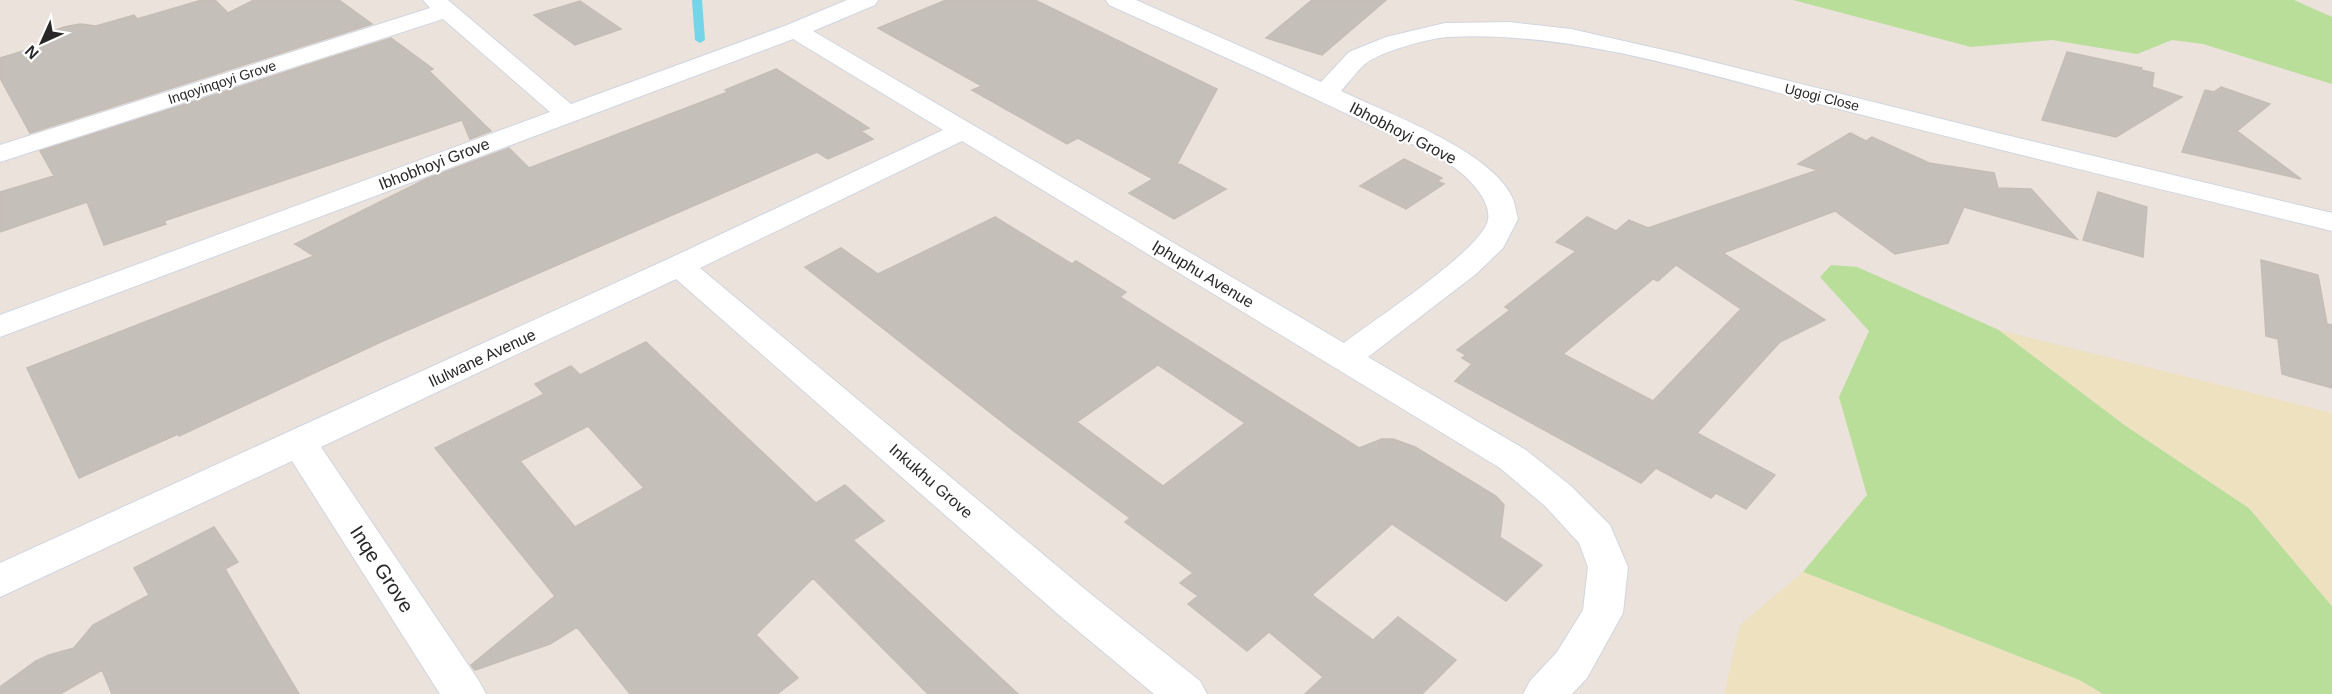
<svg xmlns="http://www.w3.org/2000/svg" width="2332" height="694" viewBox="0 0 2332 694" font-family="Arial,sans-serif">
<style>
.green{fill:#b8de9a}
.sand{fill:#eee1bf}
.lines{fill:none;stroke-linecap:round;stroke-linejoin:round}
.stream{fill:#73d5e7;fill-rule:evenodd}
.building{fill:#c5bfba;stroke:#c5bdb5;stroke-width:1.5;fill-rule:evenodd}
.street-casing{stroke:#d0d5e1;stroke-width:2}
.street{fill:#fff;fill-rule:evenodd}
.labels{text-anchor:middle;dominant-baseline:central;stroke-width:4.5;stroke-linejoin:round;paint-order:stroke}
.far-street-label{font-size:14px;fill:#282828;stroke:#fff}
.street-label{font-size:16px;fill:#282828;stroke:#fff}
.near-street-label{font-size:20px;fill:#282828;stroke:#fff}
</style>
<rect width="100%" height="100%" fill="#eae2db"/>
<!-- green -->
<path class="green" d="M1793 0H2294L2332 17V84L2203 44 2172 40 2137 54 2052 40 1971 47Z
M1831 265 1857 267 1999 330 2126 426 2249 508 2332 606V694H2103L2079 680 1803 572 1867 495 1839 397 1869 331 1820 277Z"/>
<!-- sand -->
<path class="sand" d="M1999 330 2332 413V606L2249 508 2126 426Z
M1803 572 2079 680 2103 694H1724L1740 625Z"/>
<g class="lines">
<!-- stream -->
<path class="stream" d="M692 0H702L705 40 700 43 695 40Z"/>
</g>
<!-- building -->
<path class="building" d="M202 0H215L228 13 254 0H339L372 24 30 133 0 78V58L43 45 56 30 64 27 80 24 96 26 134 15 137 19Z
M946 0H1035L1217 89 1176 166 1180 164 1226 189 1174 219 1129 193 1153 179 1078 138 1067 144 972 90 982 86 878 28Z
M1312 0H1386L1322 55 1266 38Z
M580 1 621 29 575 45 534 15Z
M391 38 433 69 429 71 491 131 470 139 462 120 164 221 166 224 104 245 87 202 0 232V192L54 176 40 151Z
M2067 52 2142 68 2141 70 2154 73 2152 87 2182 97 2116 137 2042 120Z
M776 69 869 128 861 131 873 139 828 159 817 152 385 340 179 436 178 434 79 478 27 368 314 256 295 244 426 179 509 148 529 168 728 92 725 90Z
M2221 87 2270 104 2237 131 2301 179 2182 152 2205 90 2214 92Z
M1850 133 1866 141 1872 137 1929 163 1994 173 1998 188 2031 189 2077 239 1964 207 1948 243 1895 254 1835 211 1723 253 1825 320 1780 342 1697 433 1775 475 1746 509 1716 493 1711 498 1656 468 1641 483 1455 381 1472 364 1462 358 1466 355 1457 350 1510 310 1505 307 1576 251 1556 242 1587 217 1616 231 1629 220 1648 228 1818 170 1798 164ZM1676 265 1741 309 1653 401 1563 354 1653 279 1658 281Z
M1404 159 1442 178 1437 181 1444 184 1406 209 1360 186Z
M2098 192 2147 207 2143 257 2083 240Z
M995 217 1072 264 1076 261 1126 292 1120 297 1359 448 1382 439H1393L1415 447 1496 496 1504 505 1500 537 1542 565 1506 601 1392 524 1312 595 1373 640 1398 617 1456 660 1422 694H1305L1323 677 1269 632 1247 651 1188 604 1198 596 1180 583 1193 573 1125 522 1130 518 1019 435 805 267 841 248 878 274ZM1158 365 1245 423 1163 486 1077 422Z
M2261 260 2318 275 2327 324 2332 325V388L2282 374 2278 339 2266 336Z
M646 342 816 503 845 485 884 521 853 540 1018 694H928L813 578 756 635 798 678 777 694H630L577 627 550 644 475 670 471 665 555 596 435 448 544 394 535 384 571 366 580 375ZM588 426 644 488 575 527 520 461Z
M214 527 238 562 225 569 299 694H112L102 670 60 694H0V687L36 661 49 655 74 648 93 625 149 595 134 568Z"/>
<g class="lines">
<!-- street casing -->
<g class="street-casing">
<path id="street" d="M423 0H448L571 104 787 25 847 0H878L875 5 813 31 1344 343C1372 321 1482 250 1488 220 1491 204 1476 187 1466 177 1444 156 1398 138 1370 125 1284 83 1196 44 1109 5L1106 0H1136L1321 82 1349 52 1386 37 1445 23 1509 22 1571 29 1681 54 2002 134 2332 213V231C2167 191 2003 151 1839 109 1715 77 1576 30 1448 37 1430 38 1379 52 1365 64 1356 72 1349 82 1341 91 1387 113 1490 150 1512 197 1515 203 1516 212 1518 219L1503 248 1476 274 1368 357 1526 450 1571 486 1610 525 1628 567 1623 613 1587 678 1572 694H1523L1530 681 1557 652 1583 610 1588 567 1579 543 1545 506 1500 468 962 141 700 268 1087 591 1200 681 1207 694H1154L1059 615 676 279 321 447 479 681 486 694H440L292 461 0 597V563L668 259 943 130 793 39 0 337V315L550 112 443 19 0 162V145L430 8Z"/>
</g>
<!-- street -->
<use href="#street" class="street"/>
</g>
<g class="labels">
<!-- far-street labels -->
<g class="far-street-label">
<text transform="translate(222 82) rotate(-18)">Inqoyinqoyi Grove</text>
<text transform="translate(1822 97) rotate(14)">Ugogi Close</text>
</g>
<!-- street labels -->
<g class="street-label">
<text transform="translate(1403 133) rotate(27)">Ibhobhoyi Grove</text>
<text transform="translate(434 164) rotate(-21)">Ibhobhoyi Grove</text>
<text transform="translate(1203 274) rotate(31)">Iphuphu Avenue</text>
<text transform="translate(482 358) rotate(-25)">Ilulwane Avenue</text>
<text transform="translate(931 481) rotate(41)">Inkukhu Grove</text>
</g>
<!-- near-street labels -->
<g class="near-street-label">
<text transform="translate(382 569) rotate(57)">Inqe Grove</text>
</g>
</g>
<!-- north arrow -->
<g transform="translate(42 42) rotate(225)" stroke="#ffffff" stroke-width="4.5" paint-order="stroke">
<path d="M0-4.5L10 22L0 15L-10 22Z" fill="#282828"/>
<text y="-9" font-size="16" font-weight="bold" text-anchor="middle" fill="#282828">N</text>
</g>
</svg>
